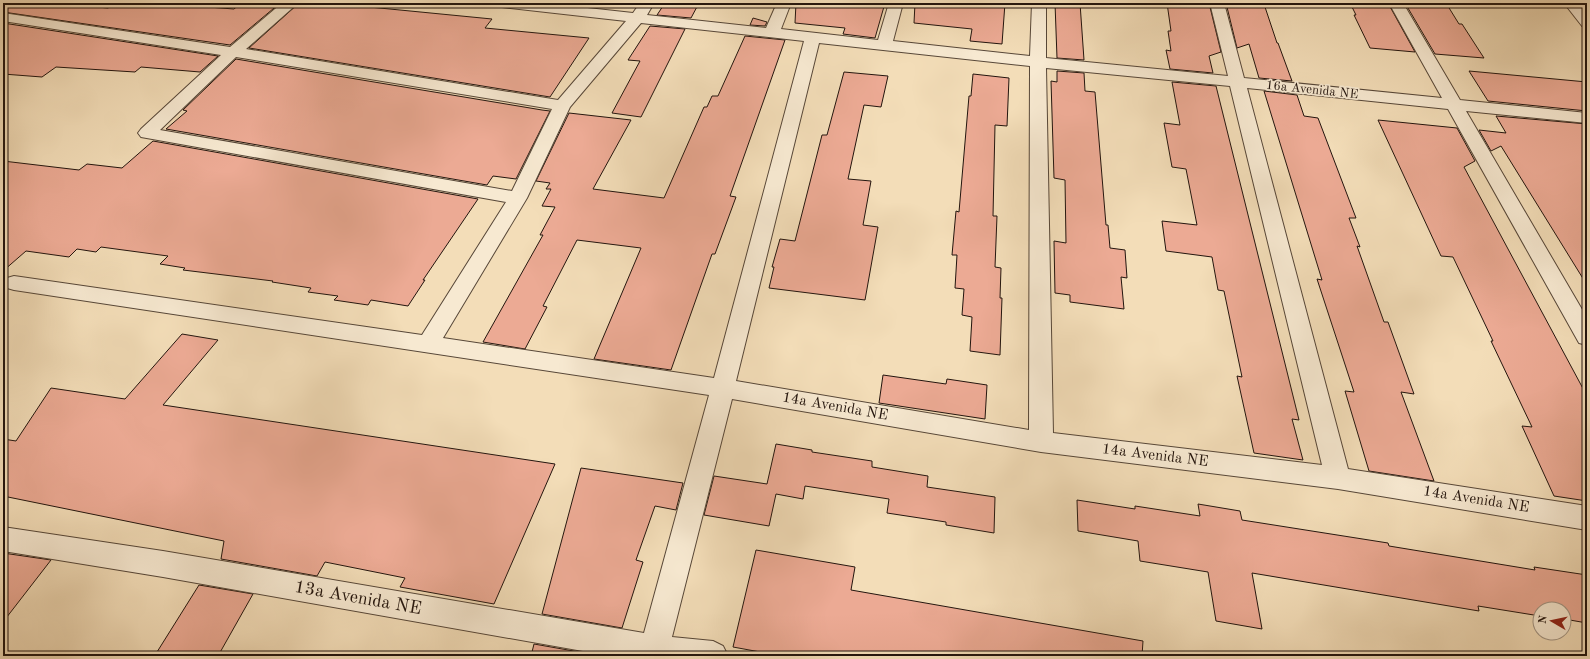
<svg xmlns="http://www.w3.org/2000/svg" width="1590" height="659" viewBox="0 0 1590 659" font-family="'Old Standard TT',serif">
<style>
.building{fill:#ecaa94;stroke:#23150e}
.lines{fill:none;stroke-linecap:round;stroke-linejoin:round}
.minor-casing{stroke:#574738;stroke-width:2}
.minor{fill:#f7e9d1;fill-rule:evenodd}
.labels{text-anchor:middle;dominant-baseline:central;stroke-width:3.5;stroke-linejoin:round;paint-order:stroke}
.far-street-label{font-size:13px;fill:#23150e;stroke:#f7e9d1}
.street-label{font-size:15px;fill:#23150e;stroke:#f7e9d1}
.near-street-label{font-size:18px;fill:#23150e;stroke:#f7e9d1}
</style>
<rect width="100%" height="100%" fill="#f3ddb8"/>
<filter id="stains"><feTurbulence type="fractalNoise" baseFrequency=".005" numOctaves="4"/><feColorMatrix values="0 0 0 0 .2 0 0 0 0 .09 0 0 0 0 .02 0 0 0 .5 -.17"/></filter>
<radialGradient id="worn" r=".72"><stop offset=".6" stop-color="#630" stop-opacity="0"/><stop offset="1" stop-color="#630" stop-opacity=".3"/></radialGradient>
<!-- building -->
<path class="building" d="M3 3H53L108 8 115 3H156L234 9 241 3H280L230 45 3 12Z
M299 3 359 6 492 19 485 28 589 38 550 97 249 48Z
M665 3H699L691 18 657 15Z
M796 3H885L875 38 843 34 845 28 795 23Z
M915 3H1005L1002 44 970 41 972 29 914 23Z
M1055 3H1080L1084 60 1057 58Z
M1167 3H1209L1221 52 1209 56 1213 73 1170 69 1166 50 1171 51 1168 31H1171Z
M1226 3 1265 7 1277 43H1278L1292 81 1259 78 1249 44 1237 48Z
M1350 3H1388L1415 52 1370 48 1354 15H1356Z
M1405 3H1446L1459 24H1462L1484 58 1435 54Z
M753 18 767 22 765 26 750 25Z
M3 23 218 56 200 72 141 67 135 72 56 67 42 77 3 74Z
M650 26 685 29 641 117 612 113 640 61 628 60Z
M745 36 785 40 730 196 736 197 715 254H712L671 370 594 359 641 248 577 240 543 306 547 307 525 349 483 342 543 235H540L555 207 542 206 551 189H546L550 183 536 181 569 113 631 120 593 189 664 198 704 107H707L712 96H718Z
M236 59 542 110 550 111 516 179 493 176 487 185 166 129 187 111 183 110Z
M1057 71 1084 73 1085 91 1095 92 1106 225H1108L1110 248 1125 250 1127 278 1121 277 1124 309 1070 302V295L1055 293 1054 241 1066 243 1065 180 1054 178 1051 81 1057 82Z
M1469 71 1587 82V111L1488 101Z
M844 72 888 76 881 107 864 105 848 179 871 181 863 225 878 227 865 300 769 288 774 267H772L780 239 795 241 822 135H827Z
M973 74 1009 78 1007 126 995 125 993 216H997L995 267 1001 268 1000 298H1002L1000 355 970 351 972 317 962 315 964 289 955 288 957 255H952L956 211 959 212 969 96H971Z
M1172 82 1216 86 1299 420 1292 419 1303 460 1254 453 1237 376 1242 377 1224 291 1218 290 1212 257 1166 251 1162 221 1197 225 1186 169 1172 167 1164 123 1180 125Z
M1264 91 1297 95 1304 116 1318 118 1356 218H1349L1360 247 1357 246 1384 322H1388L1414 394 1401 392 1434 481 1369 471 1345 391 1354 392 1317 279 1322 280Z
M1496 116 1587 124V285L1501 146 1491 151 1479 130 1506 133Z
M1378 120 1457 128 1475 161 1464 167 1587 396V501L1554 496 1522 426 1532 427 1491 341H1493L1453 257 1441 256Z
M153 141 478 199 423 280H425L408 306 371 300 368 305 334 300 338 296 308 292 311 288 272 282 273 281 183 270 185 268 160 264 168 256 101 247 96 252 77 249 69 257 26 251 3 271V161L79 170 87 164 122 168Z
M182 334 218 340 163 405 555 464 494 604 400 587 405 578 325 562 317 576 221 559 224 541 3 496V439L16 441 51 388 125 399Z
M883 375 946 384 947 379 987 385 985 419 879 403Z
M776 444 812 450V452L872 461V467L928 476 927 487 995 497 994 533 946 525V522L887 513 889 499 805 486 803 499 776 494 769 526 704 515 714 476 767 484Z
M581 468 683 483 676 510 655 506 636 560 643 562 622 628 542 614Z
M1077 500 1135 509V506L1200 516 1198 504 1240 511 1242 520 1388 543 1389 546 1535 570 1534 567 1587 575V623L1564 619V609H1540V616L1478 606 1479 611 1252 573 1262 629 1216 621 1208 572 1140 561 1138 541 1078 531Z
M756 550 855 567 851 590 1143 641 1142 656H782L733 647Z
M3 553 51 560 3 622Z
M199 585 253 594 218 656H189L157 652Z
M534 644 602 656H531Z"/>
<g class="lines">
<!-- minor casing -->
<g class="minor-casing">
<path id="minor" d="M282 3H298L246 49 558 100 626 21 502 7 497 6 495 3H542L633 13 640 3H654L647 15 766 28 777 3H791L781 29 878 40 889 3H903L893 41 1030 56 1032 3H1046V58L1228 76 1210 3H1224L1244 78 1442 98 1389 3H1403L1460 100 1587 113V123L1466 111 1587 318V345L1579 343 1448 109 1247 88 1348 469 1587 506V530L1338 489 1041 452 732 399 672 637 713 641 723 646 728 656H611L163 577 3 551V527L163 551 644 633 709 395 14 290 7 288 4 283 7 278 14 276 422 335 506 202 141 137 138 133 141 129 221 55 3 21V13L230 47ZM641 23 804 41 714 378 443 338 527 198 570 107ZM819 43 1030 66 1029 430 736 381ZM236 57 552 109 512 191 160 130ZM1046 68 1230 86 1322 465 1053 433Z
M1564 3H1579L1587 13V27L1582 26Z"/>
</g>
<!-- minor -->
<use href="#minor" class="minor"/>
</g>
<g class="labels">
<!-- far-street labels -->
<g class="far-street-label">
<text transform="translate(1312 90) rotate(6)">16a Avenida NE</text>
</g>
<!-- street labels -->
<g class="street-label">
<text transform="translate(835 407) rotate(10)">14a Avenida NE</text>
<text transform="translate(1155 456) rotate(7)">14a Avenida NE</text>
<text transform="translate(1476 500) rotate(9)">14a Avenida NE</text>
</g>
<!-- near-street labels -->
<g class="near-street-label">
<text transform="translate(358 598) rotate(10)">13a Avenida NE</text>
</g>
</g>
<!-- margin -->
<rect width="1590" height="659" fill="none" stroke="#f3ddb8" stroke-width="16"/>
<rect x="4" y="4" width="1582" height="651" fill="none" stroke="#23150e" stroke-width="2"/>
<rect x="8" y="8" width="1574" height="643" fill="none" stroke="#23150e"/>
<!-- north arrow -->
<g transform="translate(1552 621) rotate(279)"><circle r="19" fill="#f7e9d1" stroke="#a29483"/>
<path d="M0-3L7 15L0 10L-7 15Z" fill="#8f2418"/>
<text y="-6" font-size="11" font-weight="bold" text-anchor="middle" fill="#23150e">N</text>
</g>
<rect width="100%" height="100%" filter="url(#stains)"/>
<rect width="100%" height="100%" fill="url(#worn)"/>
</svg>
